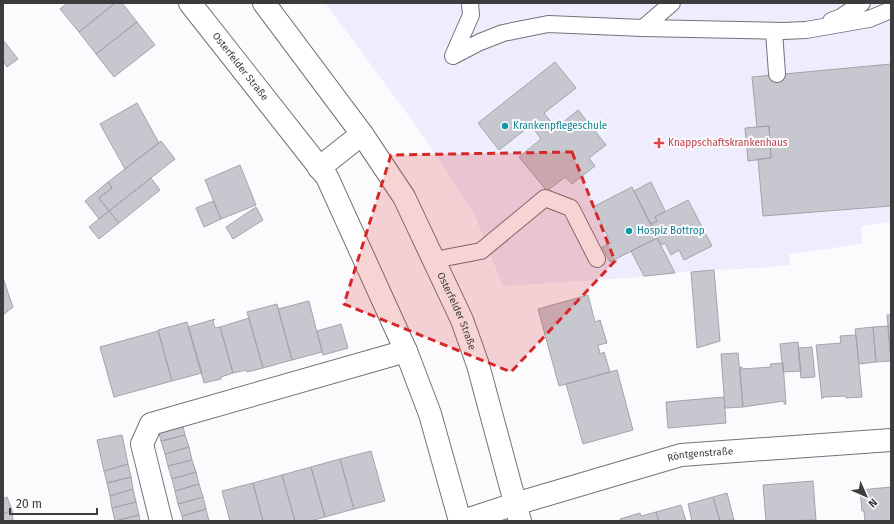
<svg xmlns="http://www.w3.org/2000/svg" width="894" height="524" viewBox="0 0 894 524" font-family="'Fira Sans',sans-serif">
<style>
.built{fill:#eeedfd}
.building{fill:#c7c7cf;stroke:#a3a3aa}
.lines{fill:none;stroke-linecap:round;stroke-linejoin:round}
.service-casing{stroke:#737279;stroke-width:18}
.minor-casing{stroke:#737279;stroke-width:24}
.secondary-casing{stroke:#737279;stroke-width:24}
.service{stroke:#fff;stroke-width:16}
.minor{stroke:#fff;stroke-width:22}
.secondary{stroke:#fff;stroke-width:22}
.marked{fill:#d62828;fill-opacity:0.2;stroke:#d62828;stroke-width:3;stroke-dasharray:8 5;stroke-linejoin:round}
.culture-dot{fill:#0f9aa8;stroke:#fbfbfe;stroke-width:1.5}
.health-dot{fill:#e0444e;stroke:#fbfbfe;stroke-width:1.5}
.labels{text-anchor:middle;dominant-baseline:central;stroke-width:4;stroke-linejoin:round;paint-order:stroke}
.street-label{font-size:10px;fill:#3c3c3f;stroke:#fbfbfe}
.culture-label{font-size:10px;fill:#0d838f;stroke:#fbfbfe;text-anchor:start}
.health-label{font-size:10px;fill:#be3a42;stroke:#fbfbfe;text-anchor:start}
</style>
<rect width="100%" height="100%" fill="#fbfbfe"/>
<!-- built -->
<path class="built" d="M325 3H891V222L861 226 862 244 789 254 790 265 760 268 693 271 642 277 503 286 475 216 444 167 411 119Z"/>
<!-- building -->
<path class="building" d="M67 3H115L79 32 60 9Z
M115 3H122L137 22 96 54 79 32Z
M137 22 155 45 114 77 96 54Z
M3 40 18 59 7 67 3 61Z
M555 62 576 88 544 113 556 128 578 110 606 145 589 158 595 166 572 184 565 177 547 191 519 157 541 139 531 125 499 150 478 123Z
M891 64V206L763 216 758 159 771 158 769 126 757 127 752 77Z
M137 103 159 143 125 169 100 124Z
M769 126 771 158 748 161 745 128Z
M161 141 175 159 109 211 99 198 112 188 108 182Z
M240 165 256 205 221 219 205 180Z
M151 178 160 190 119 223 109 211Z
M108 182 112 188 99 198 109 211 99 219 85 201Z
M651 182 665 211 655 217 657 221 651 224 634 191Z
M632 187 657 238 610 262 602 247 611 243 593 207Z
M688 200 712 246 684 260 679 250 671 255 665 243 661 245 651 224 657 221 655 217Z
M213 201 221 219 204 227 196 208Z
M256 207 263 220 233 239 226 227Z
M109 211 119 223 99 239 89 227Z
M657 238 675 273 644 276 631 251Z
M714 270 720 341 697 348 691 272Z
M3 278 13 307 3 315Z
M588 295 595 322 600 320 607 343 598 345 600 354 604 352 610 372 559 386 538 309Z
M309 301 322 352 292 360 278 309Z
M277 304 292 360 263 368 247 312Z
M887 315H891V326H888Z
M249 318 263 368 247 372 246 370 233 373 220 327Z
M215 319 213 321 215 328 220 327 233 373 221 377V379L204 383 188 327Z
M187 322 202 373 172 381 158 330Z
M341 324 348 348 323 355 317 331Z
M888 326 891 361 876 362 873 327Z
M888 326H891V362Z
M873 327 876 362 859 364 855 329Z
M158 331 172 381 114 397 100 347Z
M856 335 862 397 846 398V396L824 397 822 399 816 345 841 343 840 336Z
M798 342 801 371 783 372 780 344Z
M812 347 815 377 801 378 798 348Z
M738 353 743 407 725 408 721 354Z
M783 363 786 404H784V401L743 407 740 367H742V369L771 367 770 364Z
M617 370 633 430 583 444 566 384Z
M724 397 726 423 668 428 666 402Z
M182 422 185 435 161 441 158 429Z
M122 435 128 464 104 471 97 440Z
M185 435 189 447 165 454 161 441Z
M189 447 192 460 168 466 165 454Z
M371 451 385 501 354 509 340 459Z
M340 459 354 509 325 517 311 467Z
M192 460 196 472 172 479 168 466Z
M128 464 131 477 107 483 104 471Z
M311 467 325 517 310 521H295L282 475Z
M196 472 199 484 175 491 172 479Z
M282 475 295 521H263L253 483Z
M131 477 133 489 110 496 107 483Z
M813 481 816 520 766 521 763 485Z
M253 483 263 521H230L222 491Z
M199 484 203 497 178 504 175 491Z
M891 487V521H865L864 511H862L860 490Z
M133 489 136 502 112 508 110 496Z
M727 493 734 520 720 521 713 497Z
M7 497 12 510 3 514V499Z
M203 497 206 509 182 516 178 504Z
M713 497 720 521H692L688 504Z
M136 502 139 515 115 521 112 508Z
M681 505 686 521H659L656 512Z
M206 509 209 521H183L182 516Z
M12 510 13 521H3V514Z
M656 512 659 521H620V519L640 513 641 516Z
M139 515 140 521H116Z"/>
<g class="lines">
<!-- service casing -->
<g class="service-casing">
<path id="service" d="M831 21 841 17 862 3
M643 28 783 31 806 30 869 19 891 10
M774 31 777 74
M453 56 480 42 503 33 548 24 643 28 672 3
M453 56 471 15 470 3
M434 260 481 251 545 198 571 208 597 259"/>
</g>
<!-- minor casing -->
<g class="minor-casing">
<g id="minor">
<path id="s1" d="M190 3 327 177 406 351 430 414 460 521"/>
<path d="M319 168 362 134"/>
<path d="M161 521 142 444 151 424 406 351"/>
<path id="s2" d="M463 521 515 504 681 455 891 440"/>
</g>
</g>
<!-- secondary casing -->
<g class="secondary-casing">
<g id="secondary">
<path id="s3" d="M264 3 362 134 404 197 462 320 478 365 520 521"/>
</g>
</g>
<!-- service -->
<use href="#service" class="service"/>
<!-- minor -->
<use href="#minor" class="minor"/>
<!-- secondary -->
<use href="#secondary" class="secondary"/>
</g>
<!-- marked area -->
<path class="marked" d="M572 152 615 261 511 372 344 304 391 155Z"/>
<!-- markers -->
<g class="culture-dot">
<circle cx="505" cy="126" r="4"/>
<circle cx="629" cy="231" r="4"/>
</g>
<path class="health-dot" d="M657 137h4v4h4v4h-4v4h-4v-4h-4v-4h4z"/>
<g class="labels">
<!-- street labels -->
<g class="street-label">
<text stroke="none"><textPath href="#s1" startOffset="81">Osterfelder Straße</textPath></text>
<text stroke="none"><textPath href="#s3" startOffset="365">Osterfelder Straße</textPath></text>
<text stroke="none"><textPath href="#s2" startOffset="247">Röntgenstraße</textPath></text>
</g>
<!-- culture labels -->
<g class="culture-label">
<text x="513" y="126">Krankenpflegeschule</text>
<text x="637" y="231">Hospiz Bottrop</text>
</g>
<!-- health labels -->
<g class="health-label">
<text x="668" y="143">Knappschaftskrankenhaus</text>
</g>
</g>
<!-- border -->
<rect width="894" height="524" fill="none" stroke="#3c3c3f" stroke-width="8"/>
<!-- north arrow -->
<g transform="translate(866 496) rotate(135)" stroke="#fbfbfe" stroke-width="3" paint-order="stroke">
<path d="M0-3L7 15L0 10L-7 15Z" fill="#3c3c3f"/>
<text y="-6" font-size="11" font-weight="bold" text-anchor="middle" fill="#3c3c3f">N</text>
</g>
<!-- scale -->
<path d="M10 508v6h87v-6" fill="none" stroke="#3c3c3f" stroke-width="2"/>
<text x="16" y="508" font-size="12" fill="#3c3c3f" stroke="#fbfbfe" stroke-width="3" paint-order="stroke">20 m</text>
</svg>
